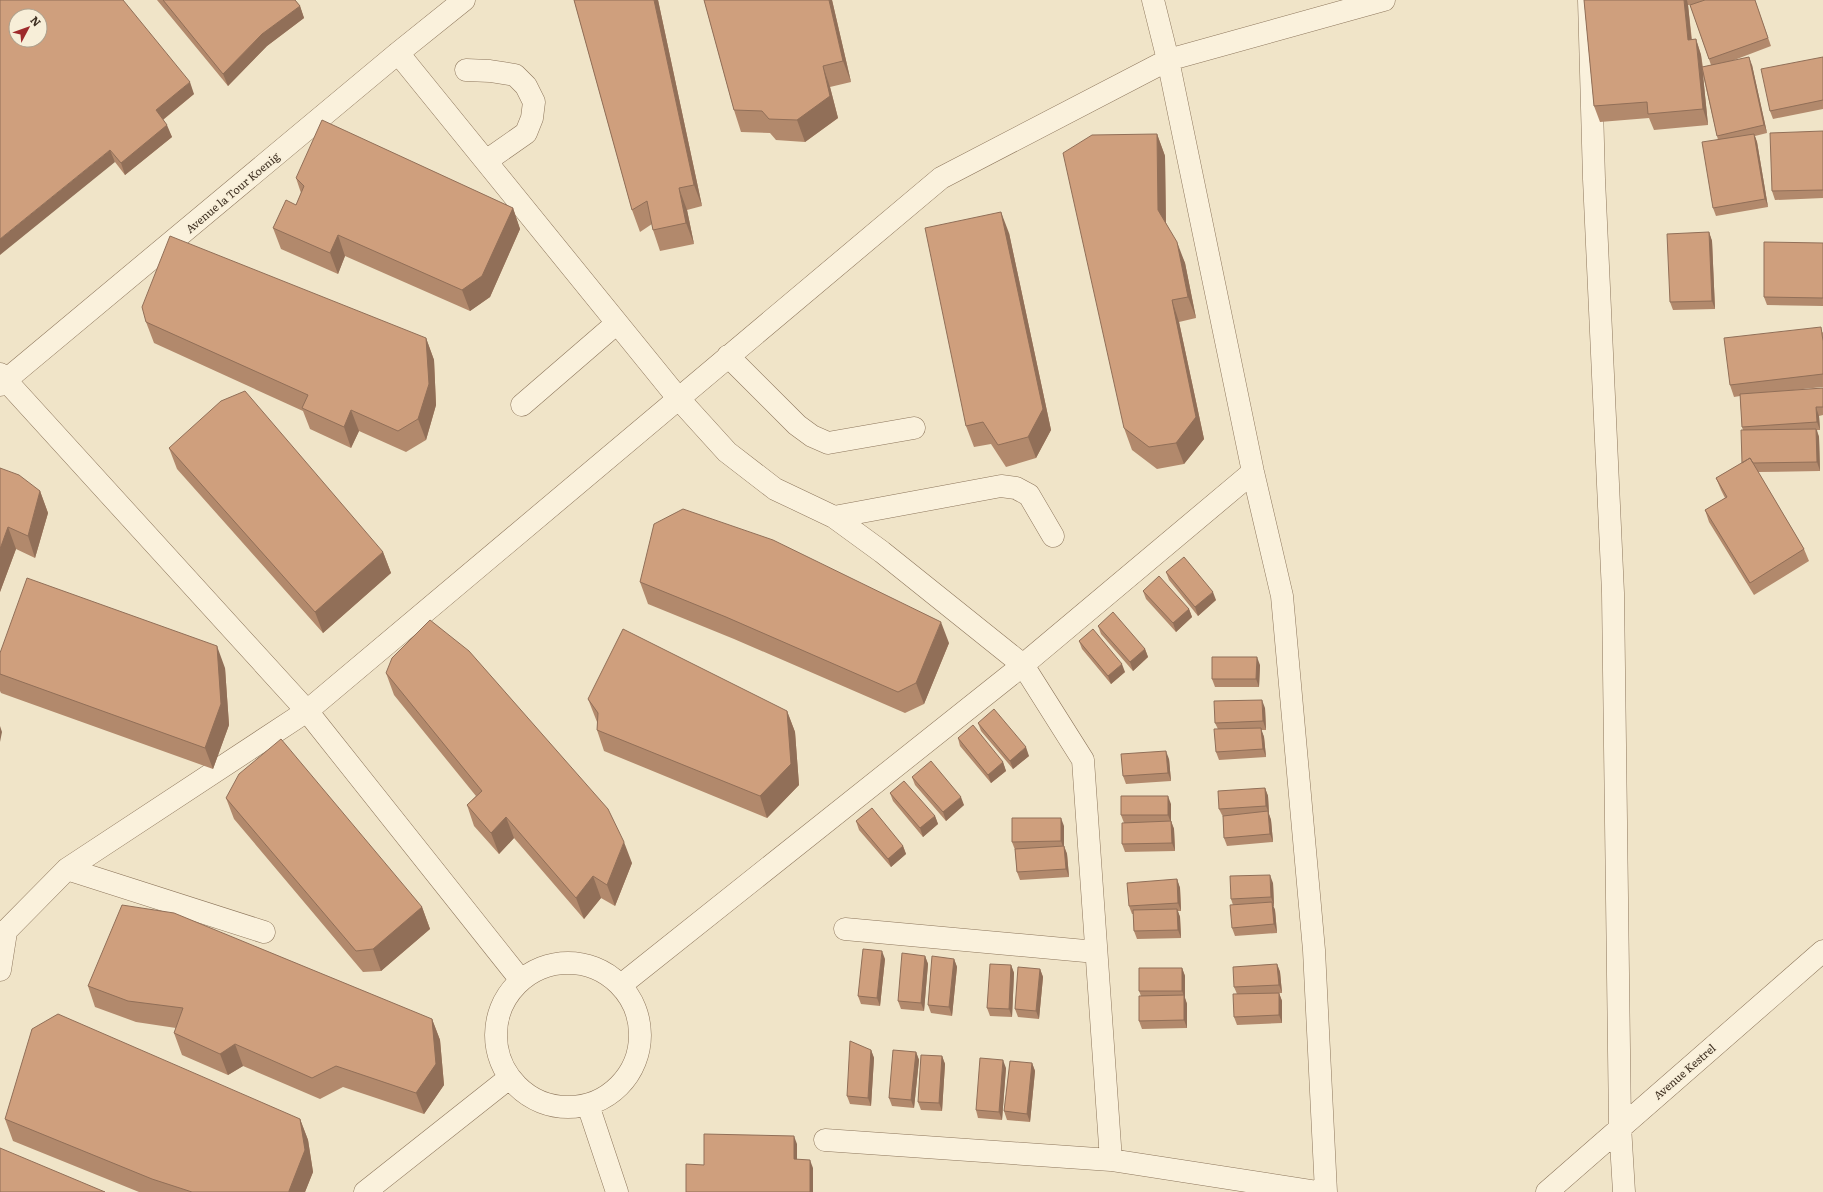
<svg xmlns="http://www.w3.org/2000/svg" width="1823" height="1192" viewBox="0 0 1823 1192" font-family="Literata,serif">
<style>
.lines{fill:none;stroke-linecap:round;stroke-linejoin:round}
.minor-casing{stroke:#8d765c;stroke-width:23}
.minor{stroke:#faf1dc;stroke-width:22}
.wall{fill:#b2896c;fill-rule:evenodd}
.shaded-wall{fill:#916f58}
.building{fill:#cf9f7d;stroke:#916f58;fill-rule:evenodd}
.labels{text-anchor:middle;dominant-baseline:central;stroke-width:3;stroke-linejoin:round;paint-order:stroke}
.street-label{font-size:11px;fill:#3d2e20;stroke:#f7eed8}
</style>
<rect width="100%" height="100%" fill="#f0e4c8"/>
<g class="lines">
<!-- minor casing -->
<g class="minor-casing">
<path id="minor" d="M1153 0 1168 60 1253 472 1282 596 1314 950 1326 1192
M1589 0 1594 179 1613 593 1620 1126 1624 1192
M398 53 678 398 727 452 775 489 834 517 882 552 1023 665 1083 760 1111 1160 1318 1192
M466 70 490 71 515 75 526 86 534 102 532 118 526 133 486 161
M728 356 797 425 812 436 828 443 914 428
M0 374 307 711 520 979
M0 385 398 53 464 0
M522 405 617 323
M834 517 1001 486 1016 488 1029 495 1053 536
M67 869 264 932
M845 929 1096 952
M0 937 67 869 307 711 941 178 1168 60 1384 0
M496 1035a72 72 0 1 1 144 0a72 72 0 1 1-144 0Z
M0 970 6 932
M621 985 1023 665 1253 472
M588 1105 617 1192
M825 1140 1111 1160
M365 1192 509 1078
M1547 1192 1823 951"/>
</g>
<!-- minor -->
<use href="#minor" class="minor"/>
</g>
<!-- wall -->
<path class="wall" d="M0 0 194 94 163 120 172 137 125 175 115 162Z
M157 0H295L300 6 304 18 267 46 228 86Z
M574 0H658L702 206 687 210 694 244 660 251 653 230 652 224 640 232 632 210Z
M704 0H832L851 82 830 87 838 118 805 142 776 140 770 133 741 132 734 110Z
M1584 0H1755L1771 46 1729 62 1752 65 1767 133 1755 136 1757 142 1768 207 1716 216 1713 208 1718 140 1703 75 1708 125 1654 130 1649 118 1600 122 1594 106ZM1688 5H1691H1690L1711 65 1703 67 1701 55 1696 39 1692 40Z
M1823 57V109L1773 119 1770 111Z
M1823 131V198L1775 200 1772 191Z
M1157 134 1165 156 1166 223 1185 263 1196 318 1179 322 1204 439 1184 464 1157 469 1132 450 1124 428Z
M296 178 513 208 520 229 490 297 470 311 345 256 338 274 281 249 273 228 296 205 301 193Z
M1709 232 1712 241 1715 309 1673 310 1670 302Z
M1009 233 1051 430 1036 458 1006 467 991 444 974 447 966 426Z
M1823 243V306L1767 305 1764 297Z
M146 322 426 338 434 360 436 405 426 440 406 452 359 431 351 448 310 429 303 411 154 343Z
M1823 332V387L1793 390 1823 388V415L1819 416 1820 430H1817L1819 437 1820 471 1758 472 1804 549 1809 561 1754 595 1709 522 1705 510 1725 498 1721 490 1716 478 1742 463 1743 430 1742 427 1740 396 1734 397 1730 385Z
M169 448 383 552 391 573 323 633 177 469Z
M0 468 40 491 48 513 35 558 16 549 0 592Z
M1166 572 1216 600 1198 616 1169 580Z
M640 582 949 643 924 704 905 713 734 639 648 604Z
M1143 591 1189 609 1192 617 1176 632 1146 599Z
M1098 626 1145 649 1148 657 1133 671 1101 634Z
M1079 641 1125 672 1111 684 1082 649Z
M0 653 225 668 229 725 213 769 1 693 0 691Z
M1260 665 1259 687H1215L1212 679Z
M386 673 632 863 615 906 601 898 584 919 514 838 499 854 474 826 467 805 476 796 394 695Z
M588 699 787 711 795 732 799 785 767 818 604 751 597 730V722Z
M1265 708 1266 730H1261L1264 737 1266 757 1219 760 1216 752 1218 729 1215 723Z
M978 723 1029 756 1013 769 981 731Z
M958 738 1003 762 1006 771 991 783 960 746Z
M1169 759 1171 781 1126 784 1123 776Z
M912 777 964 805 946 821 915 785Z
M1265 788 1268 796 1269 814 1271 820 1273 842 1227 846 1224 838 1223 817 1219 809Z
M890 793 935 816 938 824 923 837 893 801Z
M226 798 422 907 430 929 381 971 363 972 234 819Z
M1171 804V821L1174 829 1175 851 1125 852 1122 844 1124 823 1121 815Z
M856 821 903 846 906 854 891 867 859 830Z
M1064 826V846L1067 854 1069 877 1020 880 1017 872 1015 850 1012 842Z
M1177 879 1180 888 1181 911H1178L1180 917 1181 938 1137 939 1134 931 1133 914H1132L1129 906Z
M1273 883 1274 906H1273L1275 910 1277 933 1235 936 1232 928 1233 905 1231 899Z
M925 956 928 964 924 1011 901 1009 898 1001Z
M885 959 880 1006 861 1004 858 996Z
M954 959 957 967 952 1016 931 1013 928 1005Z
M1277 964 1280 972 1282 993H1279L1282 1001V1023L1237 1025 1234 1017 1237 994 1234 987Z
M1011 965 1014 973 1012 1017 990 1016 987 1008Z
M1182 968 1185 976V998L1187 1004V1028L1142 1029 1139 1021 1141 996 1139 991Z
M1040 969 1043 977 1039 1019 1018 1017 1015 1009Z
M88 986 432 1019 440 1040 444 1085 424 1114 343 1087 320 1099 243 1066 228 1075 182 1055 174 1033 176 1028 136 1022 95 1007Z
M871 1050 874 1058 871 1106 850 1104 847 1096Z
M916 1052 919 1060 914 1108 892 1106 889 1098Z
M942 1056 945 1064 942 1111 921 1110 918 1102Z
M1032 1063 1035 1071 1030 1122 1007 1120 1004 1111Z
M1006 1068 1002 1120 978 1118 976 1110Z
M5 1119H300L308 1140 313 1172 305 1192H139L13 1141Z"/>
<!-- shaded-wall -->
<path class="shaded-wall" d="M654 0H658L702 206 694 185Z
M829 0H832L851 82 843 61Z
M1684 0H1687L1688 5 1693 56 1688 40Z
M300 6 304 18 267 46 228 86 223 74 262 34Z
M1696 39 1701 55 1708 125 1703 109Z
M1749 57 1752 65 1767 133 1764 125Z
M823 66 830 87 838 118 805 142 797 120Z
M190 82 194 94 160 122 156 110Z
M167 125 172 137 125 175 121 163Z
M1157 134 1165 156 1166 232 1158 210Z
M1754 134 1757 142 1768 207 1765 199Z
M110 150 115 162 0 255V239Z
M679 188 687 210 694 244 686 223Z
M513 208 520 229 490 297 470 311 462 290Z
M1001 212 1009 233 1051 430 1036 458 1028 437Z
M1709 232 1712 241 1715 309 1712 301Z
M338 235 345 256 338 274 330 253Z
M1177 242 1185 263 1196 318 1188 297Z
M1172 300 1179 322 1204 439 1184 464 1176 443Z
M426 338 434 360 436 405 426 440 418 419Z
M1816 407 1819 416 1820 430 1817 422Z
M351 410 359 431 351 448 344 427Z
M1816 429 1819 437 1820 471 1817 462Z
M40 491 48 513 35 558 28 536Z
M8 527 16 549 0 592V549Z
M383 552 391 573 323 633 315 612Z
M1213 592 1216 600 1198 616 1195 607Z
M1189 609 1192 617 1176 632 1173 623Z
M941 622 949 643 924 704 916 683Z
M217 646 225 668 229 725 213 769 205 748Z
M1145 649 1148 657 1133 671 1130 662Z
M1257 657 1260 665 1259 687 1256 679Z
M1122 664 1125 672 1111 684 1108 676Z
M1262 700 1265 708 1266 730 1263 721Z
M787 711 795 732 799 785 767 818 760 796Z
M0 726 2 732 0 742Z
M1261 728 1264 737 1266 757 1263 749Z
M1026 747 1029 756 1013 769 1010 761Z
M1166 751 1169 759 1171 781 1168 773Z
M1003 762 1006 771 991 783 988 775Z
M1265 788 1268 796 1269 814 1266 806Z
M1168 796 1171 804V821L1174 829 1175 851 1172 843 1171 823 1168 815Z
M961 797 964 805 946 821 943 812Z
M1268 811 1271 820 1273 842 1270 834Z
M935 816 938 824 923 837 920 828Z
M506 817 514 838 499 854 491 833Z
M1061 818 1064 826V850L1061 841Z
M624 842 632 863 615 906 607 885Z
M903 846 906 854 891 867 888 859Z
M1064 846 1067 854 1069 877 1066 869Z
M1270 875 1273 883 1274 906 1271 897Z
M593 876 601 898 584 919 576 898Z
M1177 879 1180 888 1181 911 1178 903Z
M1272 902 1275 910 1277 933 1274 924Z
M422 907 430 929 381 971 373 949Z
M1177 909 1180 917 1181 938 1178 930Z
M882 951 885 959 880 1006 877 998Z
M925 956 928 964 924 1011 921 1003Z
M954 959 957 967 952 1016 949 1007Z
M1277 964 1280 972 1282 993 1279 985Z
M1011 965 1014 973 1012 1017 1009 1009Z
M1182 968 1185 976V998L1187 1004V1028L1184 1020V996L1182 991Z
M1040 969 1043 977 1039 1019 1036 1011Z
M1279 993 1282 1001V1023L1279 1015Z
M432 1019 440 1040 444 1085 424 1114 416 1093Z
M235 1044 243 1066 228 1075 220 1054Z
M871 1050 874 1058 871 1106 868 1098Z
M916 1052 919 1060 914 1108 911 1100Z
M942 1056 945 1064 942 1111 939 1103Z
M1003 1060 1006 1068 1002 1120 999 1112Z
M1032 1063 1035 1071 1030 1122 1027 1114Z
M300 1119 308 1140 313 1172 305 1192H289Z
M794 1136 797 1144V1168L794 1159Z
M810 1160 813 1168V1192H810Z"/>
<!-- building -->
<path class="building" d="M0 0H123L190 82 156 110 167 125 121 163 110 150 0 239ZM16 16H40V40H16Z
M163 0H295L300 6 262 34 223 74Z
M574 0H654L694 185 679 188 686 223 653 230 647 201 632 210Z
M704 0H829L843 61 823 66 830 96 797 120 769 119 762 111 734 110Z
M1584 0H1684L1688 40 1696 39 1703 109 1648 114 1647 102 1594 106Z
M1705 0H1755L1768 38 1709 59 1690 5Z
M1749 57 1764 125 1717 136 1702 67Z
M1823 57V100L1770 111 1761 69Z
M322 120 513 208 482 276 462 290 338 235 330 253 273 228 286 200 296 205 304 186 296 178Z
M1823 131V190L1772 191 1770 133Z
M1157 134 1158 210 1177 242 1188 297 1172 300 1196 417 1176 443 1149 447 1124 428 1063 153 1092 135Z
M1754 134 1765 199 1713 208 1702 142Z
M1001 212 1043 409 1028 437 998 445 983 422 966 426 925 228Z
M1709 232 1712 301 1670 302 1667 234Z
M170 236 426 338 429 384 418 419 398 431 351 410 344 427 302 408 308 395 146 322 142 307Z
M1764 242 1823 243V298L1764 297Z
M1821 327 1823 341V374L1730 385 1724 338Z
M1823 388V407H1816L1817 422 1742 427 1740 394Z
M245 391 383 552 315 612 169 448 221 401Z
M1816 429 1817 462 1753 463 1750 458 1742 463 1741 430Z
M1750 458 1804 549 1750 583 1705 510 1727 497 1716 478Z
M0 468 19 475 40 491 28 536 8 527 0 549Z
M683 509 773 540 941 622 916 683 898 692 726 617 640 582 654 524Z
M1184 557 1213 592 1195 607 1166 572Z
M1159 576 1189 609 1173 623 1143 591Z
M27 578 217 646 221 704 205 748 0 674V653Z
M1113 612 1145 649 1130 662 1098 626Z
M430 620 469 651 608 809 624 842 607 885 593 876 576 898 506 817 491 833 467 805 482 791 386 673 392 658Z
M623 629 787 711 791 764 760 796 597 730 598 713 588 699Z
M1093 629 1122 664 1108 676 1079 641Z
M1212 657H1257L1256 679H1212Z
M1262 700 1263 721 1215 723 1214 701Z
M994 709 1026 747 1010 761 978 723Z
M973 725 1003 762 988 775 958 738Z
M1261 728 1263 749 1216 752 1214 729Z
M281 739 422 907 373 949 356 951 226 798 239 774Z
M1166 751 1168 773 1123 776 1121 754Z
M931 761 961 797 943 812 912 777Z
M904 781 935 816 920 828 890 793Z
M1265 788 1266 806 1219 809 1218 791Z
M1121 796H1168V815H1121Z
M872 808 903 846 888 859 856 821Z
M1268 811 1270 834 1224 838 1223 816Z
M1012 818H1061V841L1012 842Z
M1171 821 1172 843 1122 844V823Z
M1064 846 1066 869 1017 872 1015 849Z
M1270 875 1271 897 1231 899 1230 876Z
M1177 879 1178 903 1129 906 1127 883Z
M1272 902 1274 924 1232 928 1230 905Z
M122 905 174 913 432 1019 436 1064 416 1093 336 1066 312 1078 235 1044 220 1054 174 1033 183 1008 128 1001 88 986Z
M1177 909 1178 930 1134 931 1133 910Z
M863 949 882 951 877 998 858 996Z
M902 953 925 956 921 1003 898 1001Z
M932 956 954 959 949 1007 928 1005Z
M990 964 1011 965 1009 1009 987 1008Z
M1277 964 1279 985 1234 987 1233 967Z
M1018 967 1040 969 1036 1011 1015 1009Z
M1139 968H1182V991H1139Z
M1279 993V1015L1234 1017 1233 994Z
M1184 995V1020L1139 1021V996Z
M58 1014 300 1119 305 1150 289 1191V1192H192L152 1179 5 1119 32 1029Z
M850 1041 871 1050 868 1098 847 1096Z
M893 1050 916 1052 911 1100 889 1098Z
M921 1055 942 1056 939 1103 918 1102Z
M980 1058 1003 1060 999 1112 976 1110Z
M1010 1061 1032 1063 1027 1114 1004 1111Z
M704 1134 794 1136V1159L810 1160V1192H686V1164L704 1165Z
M0 1148 105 1192H0Z"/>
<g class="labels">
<!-- street labels -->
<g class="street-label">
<text transform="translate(232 192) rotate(-40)">Avenue la Tour Koenig</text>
<text transform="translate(1684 1071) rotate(-41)">Avenue Kestrel</text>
</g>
</g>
<!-- north arrow -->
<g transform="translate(28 28) rotate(49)"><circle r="19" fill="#f7eed8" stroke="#ada18e"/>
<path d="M0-3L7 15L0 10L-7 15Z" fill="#9e2a2b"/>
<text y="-6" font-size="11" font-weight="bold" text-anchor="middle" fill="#3d2e20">N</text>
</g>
</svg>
